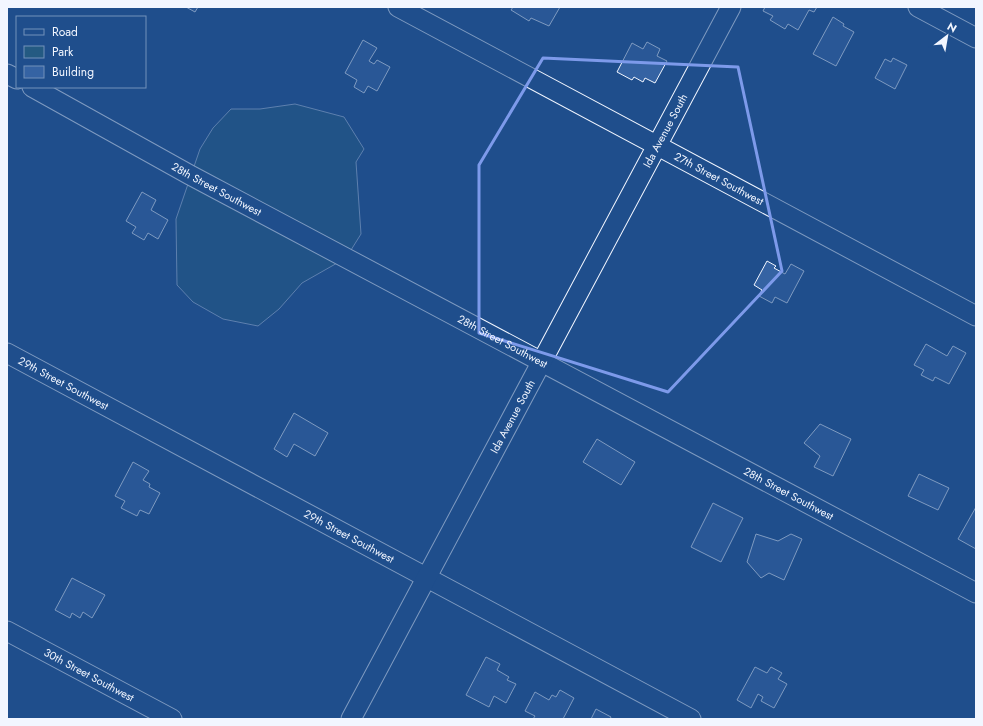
<svg xmlns="http://www.w3.org/2000/svg" width="983" height="726" viewBox="0 0 983 726" font-family="Jost,sans-serif">
<style>
.green{fill:#245a82;stroke:#a8bbd7}
.building{fill:#3563a3;stroke:#f2f6ff}
.lines{fill:none;stroke-linecap:round;stroke-linejoin:round}
.minor-casing{stroke:#f2f6ff;stroke-width:21}
.minor{stroke:#1f4e8c;stroke-width:19}
.marked{fill:none;stroke:#7d9aea;stroke-width:3;stroke-linejoin:round}
.labels{text-anchor:middle;dominant-baseline:central;stroke-width:3;stroke-linejoin:round;paint-order:stroke}
.street-label{font-size:11px;fill:#f2f6ff;stroke:#1f4e8c}
</style>
<rect width="100%" height="100%" fill="#1f4e8c"/>
<!-- green -->
<path class="green" d="M295 104 344 117 364 149 356 162 361 234 346 258 302 283 279 309 258 326 223 319 193 302 177 285 176 219 200 149 213 128 231 109H260Z"/>
<!-- building -->
<path class="building" d="M186 7H198L195 12Z
M513 7H560L549 26 531 18 529 21 511 10Z
M765 7H817L814 12 809 10 798 30 788 24 785 29 770 20 773 16 763 11Z
M833 17 844 24 843 26 854 32 836 66 813 54Z
M363 40 377 48 369 61 374 64 377 60 390 67 377 91 368 86 364 93 354 87 357 80 345 73Z
M647 42 660 49 657 56 667 61 655 83 645 78 643 82 634 77 632 80 617 72 632 43 643 49Z
M893 58 907 65 895 89 875 78 885 59 891 62Z
M142 192 156 200 151 210 168 220 158 239 148 233 144 240 132 233 136 227 126 221Z
M767 261 776 266 774 268 785 274 791 264 804 271 787 303 775 297 772 303 759 296 762 290 754 285Z
M926 344 947 356 953 346 966 353 949 384 935 377 933 381 921 375 924 370 914 365Z
M294 413 328 433 315 456 294 444 287 457 274 449Z
M820 424 851 439 833 476 814 467 820 456 804 443Z
M597 439 635 462 621 485 583 462Z
M133 462 149 471 143 480 150 484 149 487 160 493 149 514 140 510 137 516 121 508 125 501 115 496Z
M919 474 949 488 938 510 908 496Z
M713 503 743 518 721 562 691 547Z
M976 507V549L958 539Z
M756 534 778 541 791 534 802 539 784 580 769 573 761 578 747 562Z
M72 578 105 595 92 618 83 612 80 618 72 613 70 618 55 610Z
M486 657 500 664 497 670 509 677 507 680 516 684 506 703 494 696 489 707 466 695Z
M755 667 767 673 771 667 782 673 778 679 787 684 774 708 761 701 763 697 758 694 751 708 737 700Z
M560 690 574 698 563 719H533L535 716 525 711 535 692 549 700 552 695 556 697Z
M596 709 611 717 610 719H591Z"/>
<g class="lines">
<!-- minor casing -->
<g class="minor-casing">
<g id="minor">
<path id="s1" d="M398 7 976 316"/>
<path d="M918 7 976 38"/>
<path d="M7 74 17 79"/>
<path id="s2" d="M32 87 190 175 976 593"/>
<path id="s3" d="M7 353 691 719"/>
<path id="s4" d="M7 631 172 719"/>
<path id="s5" d="M351 719 731 7"/>
</g>
</g>
<!-- minor -->
<use href="#minor" class="minor"/>
</g>
<!-- marked area -->
<path d="M0 0H983V726H0ZM543 58 738 67 782 271 668 392 479 333V165Z" fill="#1f4e8c" fill-opacity=".55" fill-rule="evenodd"/>
<path class="marked" d="M543 58 738 67 782 271 668 392 479 333V165Z"/>
<g class="labels">
<!-- street labels -->
<g class="street-label">
<text stroke="none"><textPath href="#s5" startOffset="667">Ida Avenue South</textPath></text>
<text stroke="none"><textPath href="#s1" startOffset="364">27th Street Southwest</textPath></text>
<text stroke="none"><textPath href="#s2" startOffset="211">28th Street Southwest</textPath></text>
<text stroke="none"><textPath href="#s2" startOffset="535">28th Street Southwest</textPath></text>
<text stroke="none"><textPath href="#s3" startOffset="64">29th Street Southwest</textPath></text>
<text stroke="none"><textPath href="#s5" startOffset="343">Ida Avenue South</textPath></text>
<text stroke="none"><textPath href="#s2" startOffset="859">28th Street Southwest</textPath></text>
<text stroke="none"><textPath href="#s3" startOffset="388">29th Street Southwest</textPath></text>
<text stroke="none"><textPath href="#s4" startOffset="93">30th Street Southwest</textPath></text>
</g>
</g>
<!-- border -->
<rect width="983" height="726" fill="none" stroke="#f2f6ff" stroke-width="16"/>
<!-- legend -->
<rect x="16" y="16" width="130" height="72" fill="#1f4e8c" stroke="#7391ba"/>
<rect x="24" y="29" width="20" height="6" fill="#1f4e8c" stroke="#7391ba"/>
<text x="52" y="36" font-size="12" fill="#f2f6ff">Road</text>
<rect x="24" y="46" width="20" height="12" fill="#245a82" stroke="#7391ba"/>
<text x="52" y="56" font-size="12" fill="#f2f6ff">Park</text>
<rect x="24" y="66" width="20" height="12" fill="#3563a3" stroke="#7391ba"/>
<text x="52" y="76" font-size="12" fill="#f2f6ff">Building</text>
<!-- north arrow -->
<g transform="translate(947 36) rotate(31)" stroke="#1f4e8c" stroke-width="3" paint-order="stroke">
<path d="M0-3L7 15L0 10L-7 15Z" fill="#f2f6ff"/>
<text y="-6" font-size="11" font-weight="bold" text-anchor="middle" fill="#f2f6ff">N</text>
</g>
</svg>
